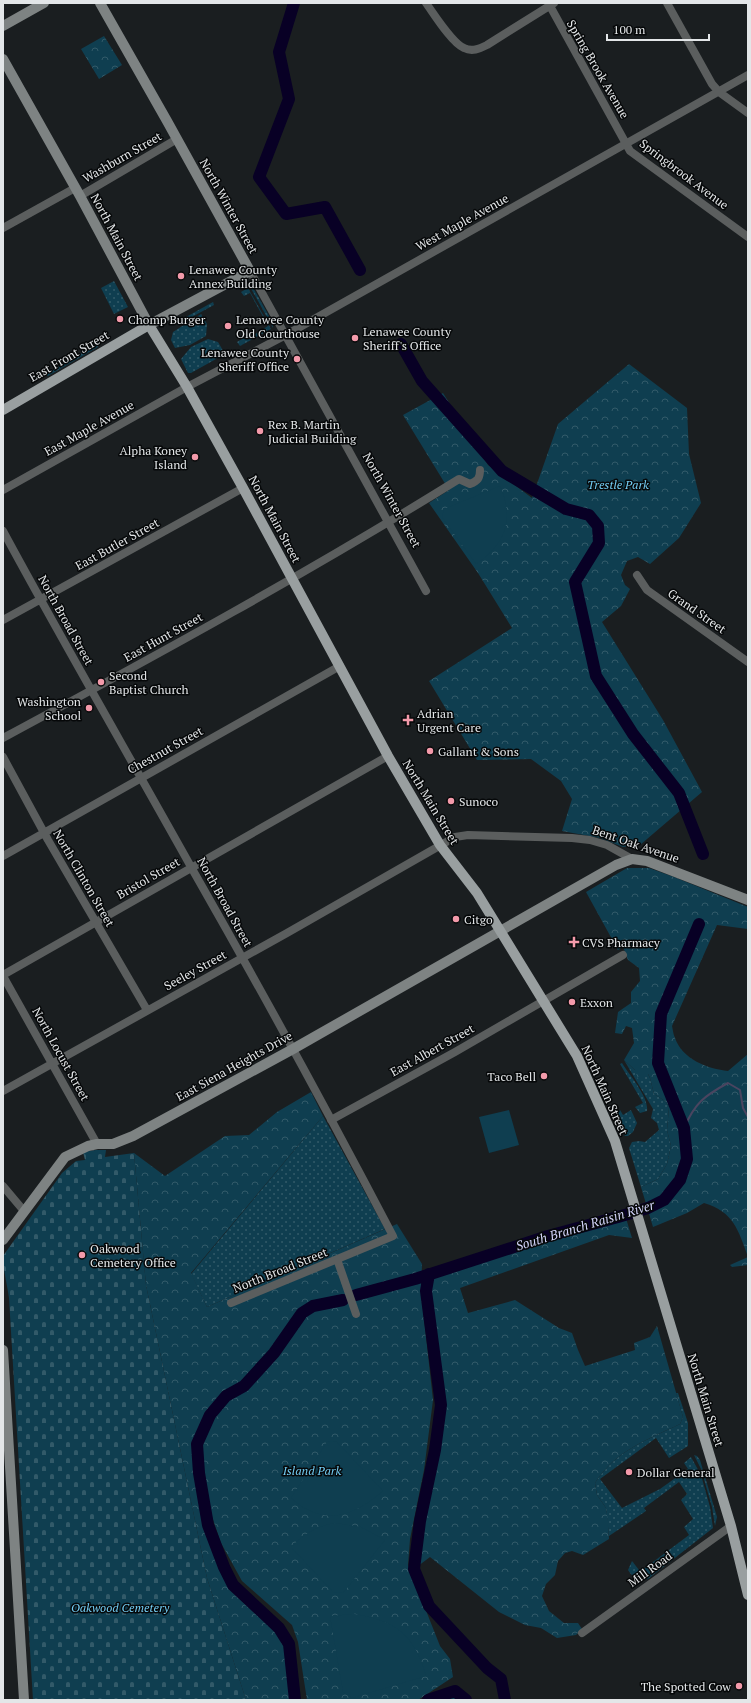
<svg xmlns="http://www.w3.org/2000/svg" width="751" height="1703" viewBox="0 0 751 1703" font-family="'PT Serif',serif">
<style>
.grass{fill:url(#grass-dots)}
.forest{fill:url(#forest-crowns)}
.cemetery{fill:url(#cemetery-stones)}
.pitch{fill:#0f3e50}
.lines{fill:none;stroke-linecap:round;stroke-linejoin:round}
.stream{stroke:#4a4560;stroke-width:2}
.river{stroke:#080025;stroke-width:12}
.street{stroke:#5b5e5e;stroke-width:8}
.secondary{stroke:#7e8383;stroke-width:10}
.primary{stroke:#999fa0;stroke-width:10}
.poi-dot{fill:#f39aaa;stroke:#060809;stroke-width:1.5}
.labels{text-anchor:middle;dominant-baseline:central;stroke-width:3;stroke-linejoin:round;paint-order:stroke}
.street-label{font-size:12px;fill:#e3e6e8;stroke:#060809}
.poi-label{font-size:12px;fill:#e3e6e8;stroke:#060809;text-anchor:start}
.park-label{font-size:12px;font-style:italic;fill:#72ccf3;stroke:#060809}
.water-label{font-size:13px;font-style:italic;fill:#d5d6fc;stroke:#060809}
</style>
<defs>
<pattern id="grass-dots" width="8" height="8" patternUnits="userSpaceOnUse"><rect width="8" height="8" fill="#0f3e50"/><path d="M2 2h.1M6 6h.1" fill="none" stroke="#325a69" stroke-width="1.8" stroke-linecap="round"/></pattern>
<pattern id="forest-crowns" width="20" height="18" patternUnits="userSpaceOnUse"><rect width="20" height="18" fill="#0f3e50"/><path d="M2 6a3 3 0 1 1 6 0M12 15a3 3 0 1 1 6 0" fill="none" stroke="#325a69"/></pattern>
<pattern id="cemetery-stones" width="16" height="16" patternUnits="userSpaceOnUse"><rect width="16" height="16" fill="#0f3e50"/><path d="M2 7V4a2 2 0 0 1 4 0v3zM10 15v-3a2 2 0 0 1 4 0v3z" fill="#325a69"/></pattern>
</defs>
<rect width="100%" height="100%" fill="#1a1e20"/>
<!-- grass -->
<path class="grass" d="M114 281 128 307 114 314 101 288Z
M248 283 252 286 273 323V328Z
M248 288 271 329 240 346 237 342 250 334 252 336 268 326 250 293 244 296 241 292Z
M213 302 214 305 177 325 186 317Z
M201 314 207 324 206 336 190 345 175 348 171 340 173 332Z
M208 339 218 342 225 354 191 373H188L181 359 191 347Z
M97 344 98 347 48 376 44 375Z
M624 1060 635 1070 648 1074 650 1078 654 1094 665 1101 669 1107 667 1130 671 1146 667 1164 658 1179 641 1187 629 1148 632 1142 639 1141 645 1142 659 1130 657 1123 651 1118 653 1109Z
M622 1063C630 1076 649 1097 647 1111L640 1113 635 1107 643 1103 620 1064Z
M620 1110 623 1115 631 1110 637 1123 633 1132 628 1136H625L616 1114Z
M323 1116 385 1229 207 1307 191 1274Z
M676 1393H678L688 1423V1446L669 1458 656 1438 600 1479 622 1508 660 1489 688 1469 684 1463 691 1457 701 1475 710 1507 713 1528 648 1579C638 1581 633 1578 628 1570L632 1561 639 1570 641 1571 689 1535 684 1527 693 1519 681 1500 687 1494 679 1482 644 1508 646 1511 609 1536 606 1508 597 1495 595 1483C616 1450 647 1440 680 1424L683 1417Z
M694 1455 697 1456 700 1460 717 1517 715 1526 712 1507 701 1469Z"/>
<!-- forest -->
<path class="forest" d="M104 36 122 65 99 79 81 49Z
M629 364 687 408 689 454 701 503 679 538 650 564 638 557 627 561 621 575 625 585 630 589 621 606 602 622 663 720 702 792 640 845 623 847 600 838 562 831 572 799 561 781 531 759 477 760 429 681 512 628 478 573 429 503 449 490 403 415 443 393 488 465 532 498 558 424Z
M627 868H649L674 877 748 907V929L717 925 672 1026C673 1030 673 1034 675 1038 682 1059 708 1069 728 1071L748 1054V1265L732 1267 730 1265 748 1257C738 1230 734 1212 704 1203L687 1213 653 1227 641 1187 658 1179 667 1164 671 1146 667 1130 669 1107 665 1101 654 1094 650 1078 648 1074 643 1078 638 1079 635 1070 624 1060 634 1043 632 1028 626 1026 622 1034 615 1033 618 1012 631 1003V992L640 981 639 968 628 960 623 947 618 950 586 892Z
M311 1092 323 1116 191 1273 207 1307 397 1224 422 1264 421 1292 433 1400 424 1470 410 1539 408 1565 440 1646 450 1659 453 1677 418 1700H307L298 1642 292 1625 242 1581 221 1543 207 1502 201 1469 199 1445 205 1429 232 1392 226 1396 210 1415 197 1444 199 1473 208 1525 224 1567 233 1585 279 1628 289 1644 294 1700H246L207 1578 146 1285 134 1153 165 1176 225 1136 249 1135 277 1112Z
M625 1215 632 1238 609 1235 460 1288 468 1313 515 1300 559 1328 572 1333 578 1350 585 1366 635 1350 634 1343 650 1337 657 1326 683 1417 680 1424C647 1440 616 1450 595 1483L597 1495 606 1508 608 1521 609 1539 583 1555 572 1551 565 1553 558 1561 555 1575 546 1584 542 1596 549 1611 564 1623H578L582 1629 576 1635 557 1638 541 1628 525 1625 499 1612 430 1557 414 1569 420 1521 435 1450 441 1405 426 1291 429 1274 548 1236Z
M455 1691 466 1700H428L430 1699Z"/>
<!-- cemetery -->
<path class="cemetery" d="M96 1150H106L105 1157 134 1153 146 1285 207 1578 246 1700H33L9 1298C7 1283 3 1270 3 1256L62 1173 76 1161 85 1160 83 1152Z"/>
<!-- pitch -->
<path class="pitch" d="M500 486C515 519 505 545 476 564L442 517 444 509Z
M509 1110 519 1145 489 1153 479 1117Z
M336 1441 383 1491C353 1517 323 1527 291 1498L327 1442Z
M336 1523 361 1527 385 1540 343 1593 333 1592 291 1547C306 1533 316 1526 336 1523Z
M354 1614C395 1620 415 1635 426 1676L352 1698 343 1692 330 1616Z"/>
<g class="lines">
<!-- stream -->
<path class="stream" d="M684 1128C695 1103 704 1096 728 1083L740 1090 743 1108 748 1117"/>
<!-- river -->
<path class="river" d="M294 3 279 52 289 99 259 177 286 214 325 207 360 270
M401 344 422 381 502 471 566 509 589 515 598 526 599 543 575 582 596 676 633 734 679 793 703 854
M429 1274 426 1291 441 1405 435 1450 420 1521 414 1569 429 1606 487 1668 501 1679 505 1700
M356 1295 415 1279 548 1236 618 1217 648 1208 664 1200 680 1180 687 1159 684 1128 658 1063 661 1014 699 924
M295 1700 289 1644 279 1628 233 1585 224 1567 208 1525 199 1473 197 1444 210 1415 226 1396 244 1386 274 1353 302 1313 313 1306 343 1300
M428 1700 455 1691 466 1700"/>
<!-- street -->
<path class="street" d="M426 3C434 14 452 43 464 48 472 52 479 49 487 45L554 3
M667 3 712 84 719 92 748 113
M550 6 630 151 748 237
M80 196 177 139
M3 228 75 188
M250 271 426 591
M3 490 187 387 284 336 748 75
M3 531C65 646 131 759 195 874 263 993 329 1114 393 1236L231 1303
M637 575 647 590 748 662
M3 620 243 488
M3 738C157 655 311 571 459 479L470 484C478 481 480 478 480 470
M3 757 48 840 147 1010
M3 856 340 666
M3 975 388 756
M3 976 97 1144
M3 1091 287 933 455 837 468 835 572 838 590 840 607 845 632 859
M331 1120 455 1052 623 955
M3 1186 24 1211
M337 1259 356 1314
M582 1633 731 1526"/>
<!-- secondary -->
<path class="secondary" d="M3 26 44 3
M3 59 80 196 149 325 250 271 167 121 100 3
M3 1240 65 1157 88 1146 97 1144H113L133 1136 293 1049 616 865 632 859 647 861 748 900
M3 1350 24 1700"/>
<!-- primary -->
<path class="primary" d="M3 410 149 325 187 387 243 488 388 756 440 845 477 893 577 1056 615 1141 731 1526 748 1595"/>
</g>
<!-- markers -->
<g class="poi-dot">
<circle cx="181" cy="276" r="4"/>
<circle cx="120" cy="319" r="4"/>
<circle cx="228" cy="326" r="4"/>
<circle cx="355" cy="338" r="4"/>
<circle cx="297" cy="359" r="4"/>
<circle cx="260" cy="431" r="4"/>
<circle cx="195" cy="457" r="4"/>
<circle cx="101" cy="682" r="4"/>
<circle cx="89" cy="708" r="4"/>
<path d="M406 714h4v4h4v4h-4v4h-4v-4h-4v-4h4z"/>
<circle cx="430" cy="751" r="4"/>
<circle cx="451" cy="801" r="4"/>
<circle cx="456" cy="919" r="4"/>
<path d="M572 936h4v4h4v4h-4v4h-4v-4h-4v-4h4z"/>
<circle cx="572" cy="1002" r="4"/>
<circle cx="544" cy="1076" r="4"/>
<circle cx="82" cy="1255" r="4"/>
<circle cx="629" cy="1472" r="4"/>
<circle cx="739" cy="1686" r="4"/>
</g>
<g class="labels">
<!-- street labels -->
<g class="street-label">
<text transform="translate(598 69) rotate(60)">Spring Brook Avenue</text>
<text transform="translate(122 157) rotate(-30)">Washburn Street</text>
<text transform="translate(684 174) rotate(37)">Springbrook Avenue</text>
<text transform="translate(229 206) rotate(61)">North Winter Street</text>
<text transform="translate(462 222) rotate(-29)">West Maple Avenue</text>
<text transform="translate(117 237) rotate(62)">North Main Street</text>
<text transform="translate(69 356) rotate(-30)">East Front Street</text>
<text transform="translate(89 428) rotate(-29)">East Maple Avenue</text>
<text transform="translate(392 500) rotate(61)">North Winter Street</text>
<text transform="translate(275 519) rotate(62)">North Main Street</text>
<text transform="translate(117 544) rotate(-29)">East Butler Street</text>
<text transform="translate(697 611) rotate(35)">Grand Street</text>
<text transform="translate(66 620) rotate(61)">North Broad Street</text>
<text transform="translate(163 637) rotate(-29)">East Hunt Street</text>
<text transform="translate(165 750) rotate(-29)">Chestnut Street</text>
<text transform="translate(431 802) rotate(59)">North Main Street</text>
<text transform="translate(636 844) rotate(19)">Bent Oak Avenue</text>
<text transform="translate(84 878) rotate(60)">North Clinton Street</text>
<text transform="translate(148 878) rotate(-30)">Bristol Street</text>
<text transform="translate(225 902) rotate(61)">North Broad Street</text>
<text transform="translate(195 970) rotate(-29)">Seeley Street</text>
<text transform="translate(432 1050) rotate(-29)">East Albert Street</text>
<text transform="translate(61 1054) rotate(61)">North Locust Street</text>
<text transform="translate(234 1066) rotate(-29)">East Siena Heights Drive</text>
<text transform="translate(605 1090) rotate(66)">North Main Street</text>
<text transform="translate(280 1270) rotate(-22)">North Broad Street</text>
<text transform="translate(706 1400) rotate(73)">North Main Street</text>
<text transform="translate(650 1569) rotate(-36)">Mill Road</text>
</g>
<!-- poi labels -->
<g class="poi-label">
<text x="189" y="269">Lenawee County<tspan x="189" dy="14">Annex Building</tspan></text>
<text x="128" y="319">Chomp Burger</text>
<text x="236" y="319">Lenawee County<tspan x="236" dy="14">Old Courthouse</tspan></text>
<text x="363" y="331">Lenawee County<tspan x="363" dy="14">Sheriff's Office</tspan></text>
<text x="289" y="352" text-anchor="end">Lenawee County<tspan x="289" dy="14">Sheriff Office</tspan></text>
<text x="268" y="424">Rex B. Martin<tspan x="268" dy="14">Judicial Building</tspan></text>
<text x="187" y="450" text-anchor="end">Alpha Koney<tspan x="187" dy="14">Island</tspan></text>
<text x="109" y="675">Second<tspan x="109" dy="14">Baptist Church</tspan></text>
<text x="81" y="701" text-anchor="end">Washington<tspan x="81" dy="14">School</tspan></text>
<text x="417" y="713">Adrian<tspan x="417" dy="14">Urgent Care</tspan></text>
<text x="438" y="751">Gallant &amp; Sons</text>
<text x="459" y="801">Sunoco</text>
<text x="464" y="919">Citgo</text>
<text x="582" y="942">CVS Pharmacy</text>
<text x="580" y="1002">Exxon</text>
<text x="536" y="1076" text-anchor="end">Taco Bell</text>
<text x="90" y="1248">Oakwood<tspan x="90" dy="14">Cemetery Office</tspan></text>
<text x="637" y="1472">Dollar General</text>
<text x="731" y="1686" text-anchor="end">The Spotted Cow</text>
</g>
<!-- park labels -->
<g class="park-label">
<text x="618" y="484">Trestle Park</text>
<text x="312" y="1470">Island Park</text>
<text x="120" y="1607">Oakwood Cemetery</text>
</g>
<!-- water labels -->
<g class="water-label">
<text transform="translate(585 1225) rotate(-17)">South Branch Raisin River</text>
</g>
</g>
<!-- border -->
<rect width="751" height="1703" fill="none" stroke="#e3e6e8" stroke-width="8"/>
<!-- scale -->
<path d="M607 34v6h102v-6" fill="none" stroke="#e3e6e8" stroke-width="2"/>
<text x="613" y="34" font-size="12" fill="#e3e6e8" stroke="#060809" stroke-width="3" paint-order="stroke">100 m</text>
</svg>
